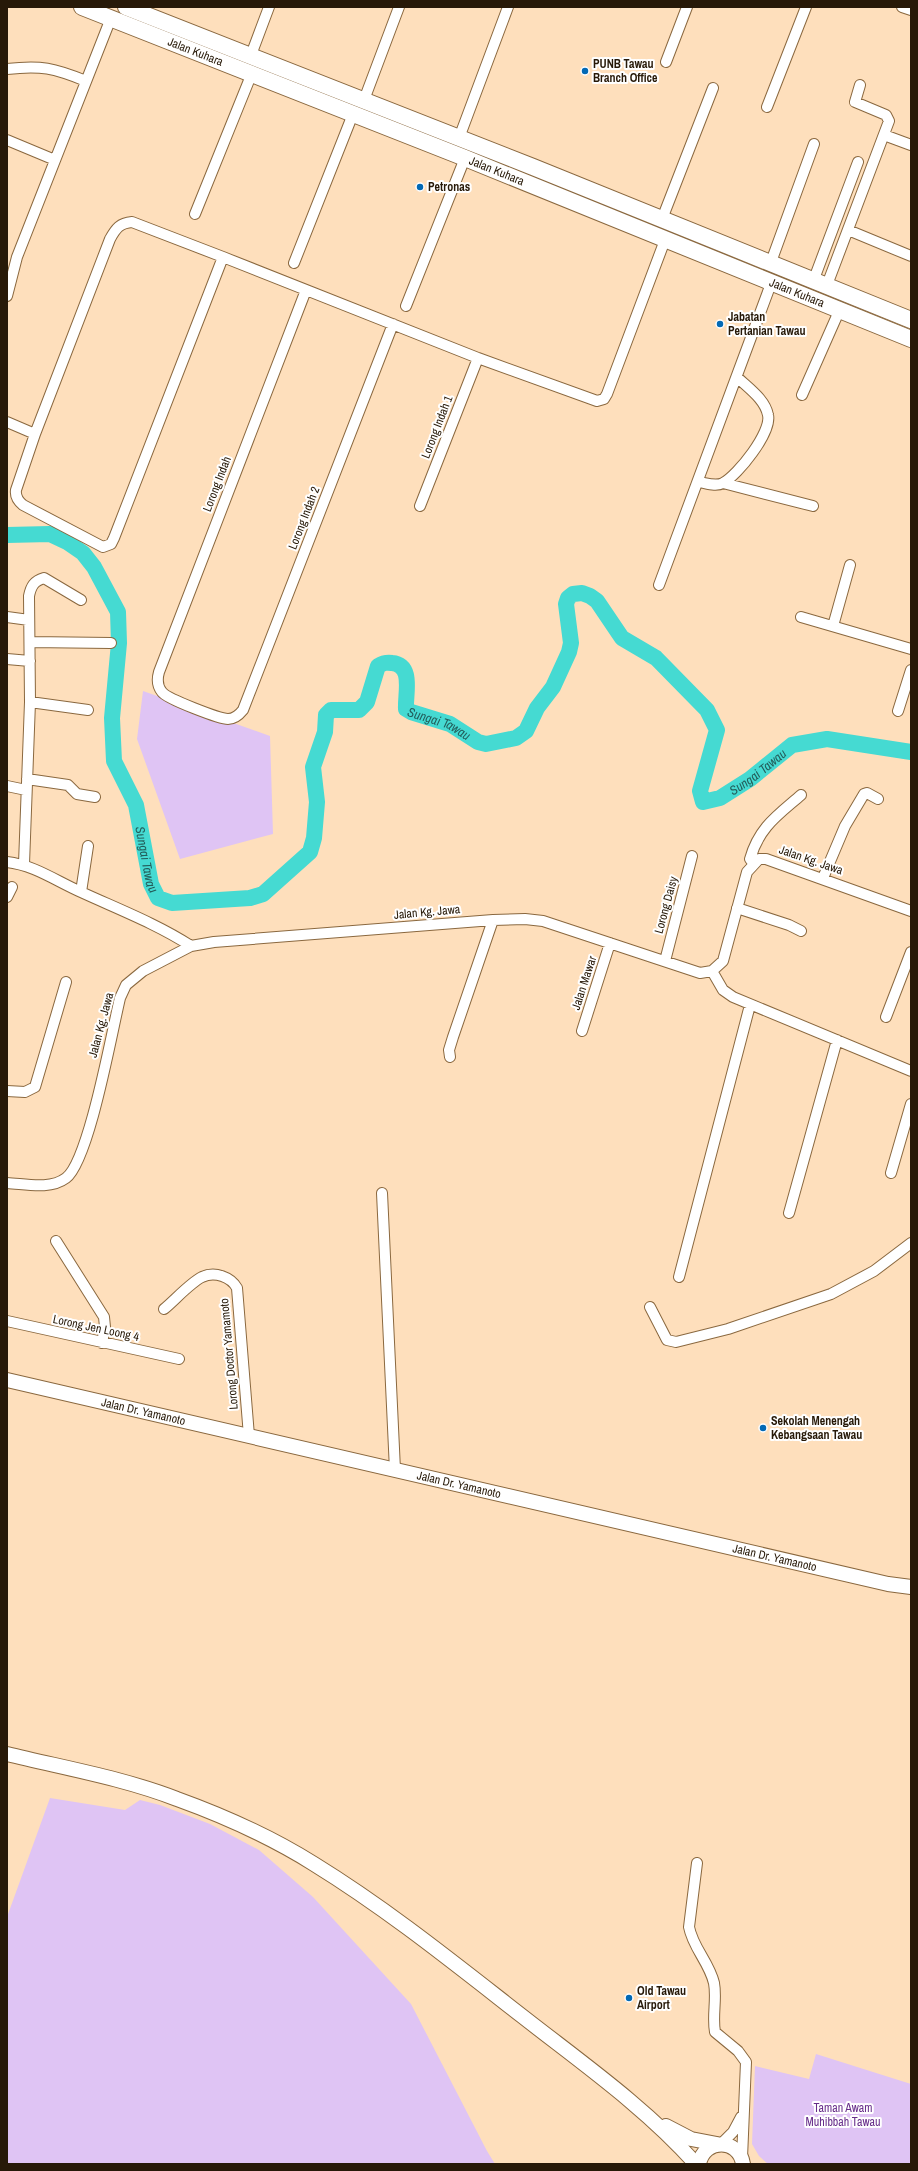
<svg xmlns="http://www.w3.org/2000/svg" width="918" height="2171" viewBox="0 0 918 2171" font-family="'Archivo Narrow',sans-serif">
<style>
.green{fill:#dfc4f4}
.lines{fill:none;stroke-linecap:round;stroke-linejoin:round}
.river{stroke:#45dad2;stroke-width:16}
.street-casing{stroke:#8a683f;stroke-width:12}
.secondary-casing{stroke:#8a683f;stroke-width:16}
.primary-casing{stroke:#8a683f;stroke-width:18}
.street{stroke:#fff;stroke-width:10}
.secondary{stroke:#fff;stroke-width:14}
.primary{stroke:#fff;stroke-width:16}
.poi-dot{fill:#0269b5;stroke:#fff;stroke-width:1.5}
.labels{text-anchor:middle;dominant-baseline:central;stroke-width:4;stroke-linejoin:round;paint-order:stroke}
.street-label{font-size:12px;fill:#271908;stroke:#fff}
.poi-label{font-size:12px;font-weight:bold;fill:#271908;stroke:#fff;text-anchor:start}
.park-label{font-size:12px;fill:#662c89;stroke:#fff}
.water-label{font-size:13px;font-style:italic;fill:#235e5b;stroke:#fff}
</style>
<rect width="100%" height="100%" fill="#fedfbc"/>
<!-- green -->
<path class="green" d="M143 691 270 736 273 834 180 859 137 739Z
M50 1798 125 1810 140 1800 160 1805 210 1824 259 1850 313 1897 411 2004 487 2151 495 2164H7V1917Z
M816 2054 911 2084V2164H768L759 2156 752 2144 755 2066 809 2079Z"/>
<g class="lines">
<!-- river -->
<path class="river" id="s1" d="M7 535 50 534 67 542 83 553 94 567 118 612 119 643 112 718 114 761 136 805 151 884 158 898 172 903 250 898 263 894 310 852 314 838 317 802 313 767 325 732 326 715 331 710H359L367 702 378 666C383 663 386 662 392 663 414 665 405 694 406 709L411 712 450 724 478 742 486 744 516 738 526 731 537 708 553 687 569 652 571 643 566 604 568 598 573 594 582 593 590 596 597 601 622 638 656 658 707 710 717 730 700 791 703 802 720 798 750 779 792 745 827 739 911 752"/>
<!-- street casing -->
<g class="street-casing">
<path id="street" d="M902 7 911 10
M251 55 269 7
M666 62 687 7
M7 69C41 65 54 68 86 81
M364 100 399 7
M767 107 806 7
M884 135 911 145
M459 138 508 7
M7 140 55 160
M195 214 252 73
M662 219 713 88
M132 222 223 257 114 538 111 544 103 547 23 505C18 501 15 497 16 490L35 434 110 239C116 228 120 223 132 222Z
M848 230 911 256
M223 257 478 358 597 401 604 399 607 394 665 240
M771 262 814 144
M294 263 353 114
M814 279 858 162
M827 285 889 121 886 115 855 102 860 85
M306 290 159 672C157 679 157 686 162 692 167 699 220 719 228 719 235 719 239 715 243 710L393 324
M7 296 17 257 111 18
M406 306 465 158
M802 395 840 309
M7 422 35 434
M699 482C706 483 716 487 723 483 738 475 772 432 768 415 765 399 748 388 737 377
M723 483 813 506
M420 506 478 358
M659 585 772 281
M7 617 29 620
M801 617 911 649
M833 626 850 565
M30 642 111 643
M7 659 30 661
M30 702 88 710
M898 711 911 670
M27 779 68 785 77 794 95 797
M7 786 26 790
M7 862C34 865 56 881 81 892 118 909 157 924 191 946
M753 863 750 859C759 827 778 815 801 795
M24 864 30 702 29 596C31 586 34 581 44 578L81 600
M823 878 845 826 864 794 867 793 878 799
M81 892 88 846
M7 897 12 887
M737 908 789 925 801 931
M665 961 692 856
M712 971 723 990 733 997 911 1071
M886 1017 911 952
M582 1031 610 943
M450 1057 449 1050 453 1037 493 920
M7 1091 25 1092 35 1087 66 982
M891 1173 911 1104
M7 1183C26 1184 50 1190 66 1178 89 1161 112 1031 120 998L126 985 143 971 191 946 214 942 493 920 525 919 543 921 700 973 712 971 723 961 747 872 759 859H766L911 911
M382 1193 395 1470
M789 1213 837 1040
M56 1241 104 1317 105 1327 102 1343
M679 1277 750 1005
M650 1307 667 1340 676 1342 728 1329 831 1294 874 1271 911 1243
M164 1309C175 1300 190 1283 202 1277 215 1271 231 1277 237 1288L249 1436
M7 1321 179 1359
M697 1863 689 1927C693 1948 709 1962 714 1983 717 1999 712 2016 715 2032L738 2051 746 2062 742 2158
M721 2144 733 2132 741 2117"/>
</g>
<!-- secondary casing -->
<g class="secondary-casing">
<g id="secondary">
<path id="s2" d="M7 1380 888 1584 911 1587"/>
<path d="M7 1754C64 1768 123 1778 177 1799 224 1816 271 1837 314 1864 387 1909 454 1963 522 2016 582 2063 645 2107 696 2164"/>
<path d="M666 2126 691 2139 717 2144"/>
<path d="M699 2164C704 2138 739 2138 743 2164"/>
</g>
</g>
<!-- primary casing -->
<g class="primary-casing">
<g id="primary">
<path id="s3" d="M82 7 465 158 911 339"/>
<path d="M126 7 533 167 911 320"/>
</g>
</g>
<!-- street -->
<use href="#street" class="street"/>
<!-- secondary -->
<use href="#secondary" class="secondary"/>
<!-- primary -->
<use href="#primary" class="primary"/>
</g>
<!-- markers -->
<g class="poi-dot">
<circle cx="585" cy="71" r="4"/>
<circle cx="420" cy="187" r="4"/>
<circle cx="720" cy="324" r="4"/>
<circle cx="763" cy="1428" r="4"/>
<circle cx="629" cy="1998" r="4"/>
</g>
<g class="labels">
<!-- street labels -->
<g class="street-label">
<text stroke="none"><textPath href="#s3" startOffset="122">Jalan Kuhara</textPath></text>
<text stroke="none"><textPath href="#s3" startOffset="446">Jalan Kuhara</textPath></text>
<text stroke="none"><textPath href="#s3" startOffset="770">Jalan Kuhara</textPath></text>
<text transform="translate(437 427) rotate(-69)">Lorong Indah 1</text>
<text transform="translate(217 484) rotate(-69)">Lorong Indah</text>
<text transform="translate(304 518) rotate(-69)">Lorong Indah 2</text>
<text transform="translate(811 860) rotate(19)">Jalan Kg. Jawa</text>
<text transform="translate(666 905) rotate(-75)">Lorong Daisy</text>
<text transform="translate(427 912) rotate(-5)">Jalan Kg. Jawa</text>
<text transform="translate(584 983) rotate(-72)">Jalan Mawar</text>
<text transform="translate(101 1025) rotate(-75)">Jalan Kg. Jawa</text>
<text transform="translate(96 1328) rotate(12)">Lorong Jen Loong 4</text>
<text transform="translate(229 1354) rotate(-95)">Lorong Doctor Yamamoto</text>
<text stroke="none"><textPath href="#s2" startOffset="140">Jalan Dr. Yamanoto</textPath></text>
<text stroke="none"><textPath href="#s2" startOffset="464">Jalan Dr. Yamanoto</textPath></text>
<text stroke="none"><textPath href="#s2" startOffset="788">Jalan Dr. Yamanoto</textPath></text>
</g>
<!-- poi labels -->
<g class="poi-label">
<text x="593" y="64">PUNB Tawau<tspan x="593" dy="14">Branch Office</tspan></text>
<text x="428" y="187">Petronas</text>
<text x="728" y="317">Jabatan<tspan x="728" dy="14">Pertanian Tawau</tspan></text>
<text x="771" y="1421">Sekolah Menengah<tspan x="771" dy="14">Kebangsaan Tawau</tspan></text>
<text x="637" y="1991">Old Tawau<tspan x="637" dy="14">Airport</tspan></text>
</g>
<!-- park labels -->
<g class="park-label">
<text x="843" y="2108">Taman Awam<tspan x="843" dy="14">Muhibbah Tawau</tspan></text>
</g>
<!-- water labels -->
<g class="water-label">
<text stroke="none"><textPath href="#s1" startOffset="943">Sungai Tawau</textPath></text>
<text stroke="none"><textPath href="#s1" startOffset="1533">Sungai Tawau</textPath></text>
<text stroke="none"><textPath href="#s1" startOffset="404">Sungai Tawau</textPath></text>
</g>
</g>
<!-- border -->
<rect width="918" height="2171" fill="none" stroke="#271908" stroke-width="16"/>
</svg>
